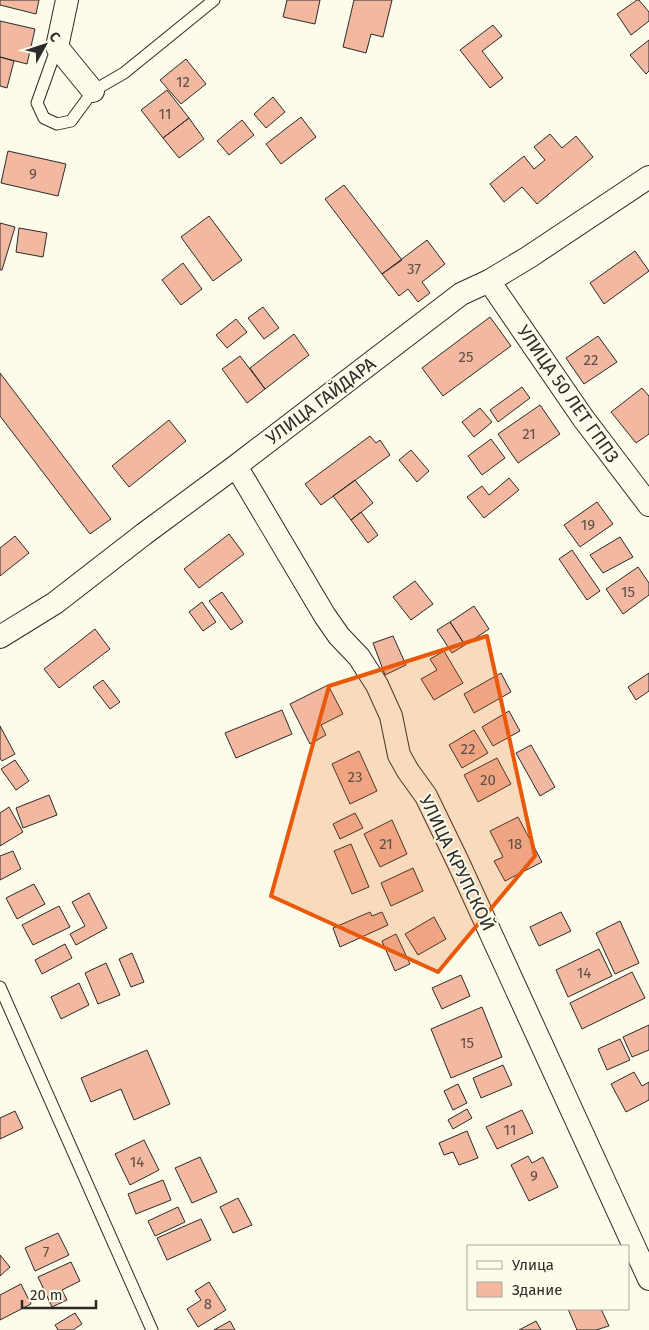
<svg xmlns="http://www.w3.org/2000/svg" width="649" height="1330" viewBox="0 0 649 1330" font-family="'Fira Sans',sans-serif">
<style>
.building{fill:#f2b8a0;stroke:#2b2b2b}
.lines{fill:none;stroke-linecap:round;stroke-linejoin:round}
.service-casing{stroke:#2b2b2b;stroke-width:13}
.minor-casing{stroke:#2b2b2b;stroke-width:24}
.service{stroke:#fdfbea;stroke-width:11}
.minor{stroke:#fdfbea;stroke-width:22}
.marked{fill:#e8590c;fill-opacity:0.2;stroke:#e8590c;stroke-width:4;stroke-linejoin:round}
.labels{text-anchor:middle;dominant-baseline:central;stroke-width:4;stroke-linejoin:round;paint-order:stroke}
.number-label{font-size:15px;fill:#5d4e48}
.street-label{font-size:18px;fill:#2b2b2b;stroke:#fdfbea}
</style>
<rect width="100%" height="100%" fill="#fdfbea"/>
<!-- building -->
<path class="building" d="M0 0H39L36 14 0 5Z
M287 0H320L315 24 283 17Z
M354 0H392L383 37 371 34 366 53 343 47Z
M637 0H639L649 12V21L631 35 617 14Z
M0 21 35 29 27 64 0 57Z
M493 25 502 36 482 51 503 78 490 88 460 50Z
M649 40V71L646 74 630 55Z
M0 57 14 61 7 88 0 86Z
M186 59 206 84 181 104 160 80Z
M167 90 189 118 163 138 141 110Z
M273 97 285 112 266 128 254 114Z
M301 117 316 137 281 164 266 144Z
M189 118 204 139 179 158 163 138Z
M242 120 254 135 229 155 217 141Z
M550 134 562 148 576 136 593 157 537 204 522 187 504 202 490 184 524 156 534 169 545 160 534 147Z
M8 151 66 164 58 196 1 183Z
M344 185 402 260 382 274 325 199Z
M209 216 242 260 213 281 181 237Z
M0 223 15 227 2 270H0Z
M19 228 47 233 43 257 16 252Z
M427 240 445 264 422 282 430 293 418 302 408 289 399 296 382 274Z
M635 251 649 271 604 304 590 283Z
M183 263 202 289 181 305 162 280Z
M263 307 279 328 264 339 248 318Z
M490 317 511 346 443 396 422 368Z
M236 319 247 332 227 348 216 335Z
M294 334 309 355 265 389 250 368Z
M598 336 617 362 584 384 566 358Z
M240 356 265 389 247 403 222 369Z
M0 373 111 519 90 534 0 416Z
M522 387 530 398 498 422 490 410Z
M642 388 649 396V434L636 443 611 412Z
M540 405 560 434 518 463 498 434Z
M480 408 492 422 474 437 462 422Z
M169 420 186 441 129 487 112 466Z
M370 436 376 443 380 440 390 455 321 505 305 484Z
M491 439 505 458 482 475 468 456Z
M411 450 429 471 417 482 399 460Z
M509 478 519 490 484 518 467 497 482 486 489 495Z
M355 480 373 503 351 520 333 496Z
M597 502 613 524 580 547 564 525Z
M361 512 378 535 368 543 351 520Z
M229 534 244 554 199 588 184 569Z
M15 536 29 553 0 576V548Z
M620 537 633 557 603 573 590 555Z
M572 550 600 591 587 600 559 559Z
M638 567 649 583V595L623 614 606 589Z
M415 581 433 604 411 620 393 597Z
M222 592 243 622 231 630 209 601Z
M202 602 216 622 203 631 189 612Z
M474 606 489 629 465 645 450 622Z
M450 622 465 645 452 653 437 630Z
M95 629 110 649 59 688 44 669Z
M393 636 406 665 385 675 373 643Z
M444 651 463 683 434 700 421 679 437 670 430 659Z
M501 673 511 692 474 713 464 694Z
M649 673V691L636 700 628 687Z
M103 680 120 702 110 709 93 687Z
M328 685 343 714 321 725 326 735 310 744 290 704Z
M282 710 292 734 236 758 225 733Z
M509 711 520 731 493 746 482 727Z
M0 726 15 754 2 761 0 758Z
M474 730 488 753 462 768 449 745Z
M531 745 555 787 540 796 516 753Z
M359 751 377 791 350 804 332 764Z
M497 758 511 784 478 802 464 775Z
M15 760 29 781 16 790 1 769Z
M49 795 57 815 23 828 16 808Z
M9 807 23 832 0 846V813Z
M355 813 363 828 340 839 333 824Z
M518 817 542 862 505 881 494 861 503 857 490 831Z
M392 820 407 854 380 867 364 834Z
M351 844 369 887 352 894 334 851Z
M13 851 21 869 0 880V856Z
M413 868 423 891 391 906 381 883Z
M34 884 45 904 17 919 6 898Z
M89 893 107 928 76 945 70 934 85 926 72 902Z
M59 906 70 927 33 945 22 925Z
M370 912 372 916 382 912 388 925 340 947 333 928Z
M561 912 571 931 539 946 530 927Z
M434 917 446 939 418 955 405 934Z
M620 921 639 963 615 974 596 933Z
M396 934 410 964 395 971 382 941Z
M65 944 72 958 42 974 35 960Z
M599 949 612 976 568 997 556 970Z
M132 953 144 982 131 987 119 959Z
M106 963 120 995 98 1004 85 973Z
M632 972 645 998 582 1029 570 1003Z
M461 975 470 996 442 1009 432 988Z
M79 983 89 1005 61 1019 51 997Z
M482 1007 502 1057 451 1078 431 1029Z
M649 1025V1050L632 1057 623 1037Z
M620 1039 630 1060 607 1070 598 1049Z
M147 1050 170 1104 134 1120 121 1089 91 1102 81 1078Z
M503 1065 512 1085 481 1098 473 1078Z
M634 1072 642 1086 649 1082V1100L626 1112 611 1084Z
M458 1084 467 1103 453 1110 444 1091Z
M467 1109 472 1118 453 1129 448 1120Z
M522 1110 533 1133 497 1149 486 1127Z
M15 1111 23 1128 0 1139V1118Z
M467 1131 478 1158 459 1165 453 1152 444 1155 439 1143Z
M144 1140 159 1170 130 1185 115 1154Z
M528 1156 532 1163 543 1157 558 1187 529 1201 511 1165Z
M200 1157 217 1192 192 1203 175 1168Z
M163 1180 171 1200 136 1214 128 1194Z
M238 1198 252 1225 233 1233 220 1207Z
M178 1207 185 1222 155 1236 148 1221Z
M201 1219 211 1240 167 1260 157 1238Z
M58 1233 69 1255 35 1271 25 1248Z
M0 1255 10 1267 0 1276Z
M71 1262 80 1281 62 1290 67 1300 52 1307 38 1277Z
M209 1282 226 1310 198 1327 187 1309 201 1300 195 1291Z
M21 1284 31 1304 0 1320V1295Z
M568 1309H601L609 1326 596 1330H577Z
M75 1313 82 1324 73 1330H58L55 1325Z
M230 1321 235 1330H214Z
M536 1321 541 1330H519Z"/>
<g class="lines">
<!-- service casing -->
<g class="service-casing">
<path id="service" d="M57 47 37 103 44 118 57 124 71 121 93 91 124 73 214 0
M0 987 152 1330"/>
</g>
<!-- minor casing -->
<g class="minor-casing">
<path id="minor" d="M67 0 57 47 93 91
M489 281 583 418 649 505
M236 466 325 616 339 636 359 657 377 685 391 716 399 755 408 771 426 796 458 862 649 1279
M0 637 55 603 144 534 236 466 461 294 489 281 529 257 649 177"/>
</g>
<!-- service -->
<use href="#service" class="service"/>
<!-- minor -->
<use href="#minor" class="minor"/>
</g>
<!-- marked area -->
<path class="marked" d="M487 636 535 856 438 972 271 896 329 686Z"/>
<g class="labels">
<!-- number labels -->
<g class="number-label">
<text x="183" y="82">12</text>
<text x="165" y="114">11</text>
<text x="33" y="174">9</text>
<text x="414" y="269">37</text>
<text x="466" y="357">25</text>
<text x="591" y="360">22</text>
<text x="529" y="434">21</text>
<text x="588" y="525">19</text>
<text x="628" y="592">15</text>
<text x="468" y="749">22</text>
<text x="355" y="777">23</text>
<text x="488" y="780">20</text>
<text x="386" y="844">21</text>
<text x="515" y="844">18</text>
<text x="584" y="973">14</text>
<text x="467" y="1043">15</text>
<text x="510" y="1130">11</text>
<text x="137" y="1162">14</text>
<text x="534" y="1176">9</text>
<text x="46" y="1252">7</text>
<text x="208" y="1304">8</text>
</g>
<!-- street labels -->
<g class="street-label">
<text transform="translate(568 394) rotate(55)">УЛИЦА 50 ЛЕТ ГППЗ</text>
<text transform="translate(321 401) rotate(-37)">УЛИЦА ГАЙДАРА</text>
<text transform="translate(457 863) rotate(64)">УЛИЦА КРУПСКОЙ</text>
</g>
</g>
<!-- legend -->
<rect x="467" y="1245" width="162" height="65" fill="#fdfbea" stroke="#a9a89e"/>
<rect x="477" y="1261" width="25" height="8" fill="#fdfbea" stroke="#a9a89e"/>
<text x="512" y="1270" font-size="15" fill="#2b2b2b">Улица</text>
<rect x="477" y="1282" width="25" height="15" fill="#f2b8a0" stroke="#a9a89e"/>
<text x="512" y="1295" font-size="15" fill="#2b2b2b">Здание</text>
<!-- north arrow -->
<g transform="translate(45 45) rotate(50)" stroke="#fdfbea" stroke-width="4" paint-order="stroke">
<path d="M0-4L9 19L0 12L-9 19Z" fill="#2b2b2b"/>
<text y="-8" font-size="14" font-weight="bold" text-anchor="middle" fill="#2b2b2b">С</text>
</g>
<!-- scale -->
<path d="M22 1300v8h74v-8" fill="none" stroke="#2b2b2b" stroke-width="2.5"/>
<text x="30" y="1300" font-size="15" fill="#2b2b2b" stroke="#fdfbea" stroke-width="4" paint-order="stroke">20 m</text>
</svg>
